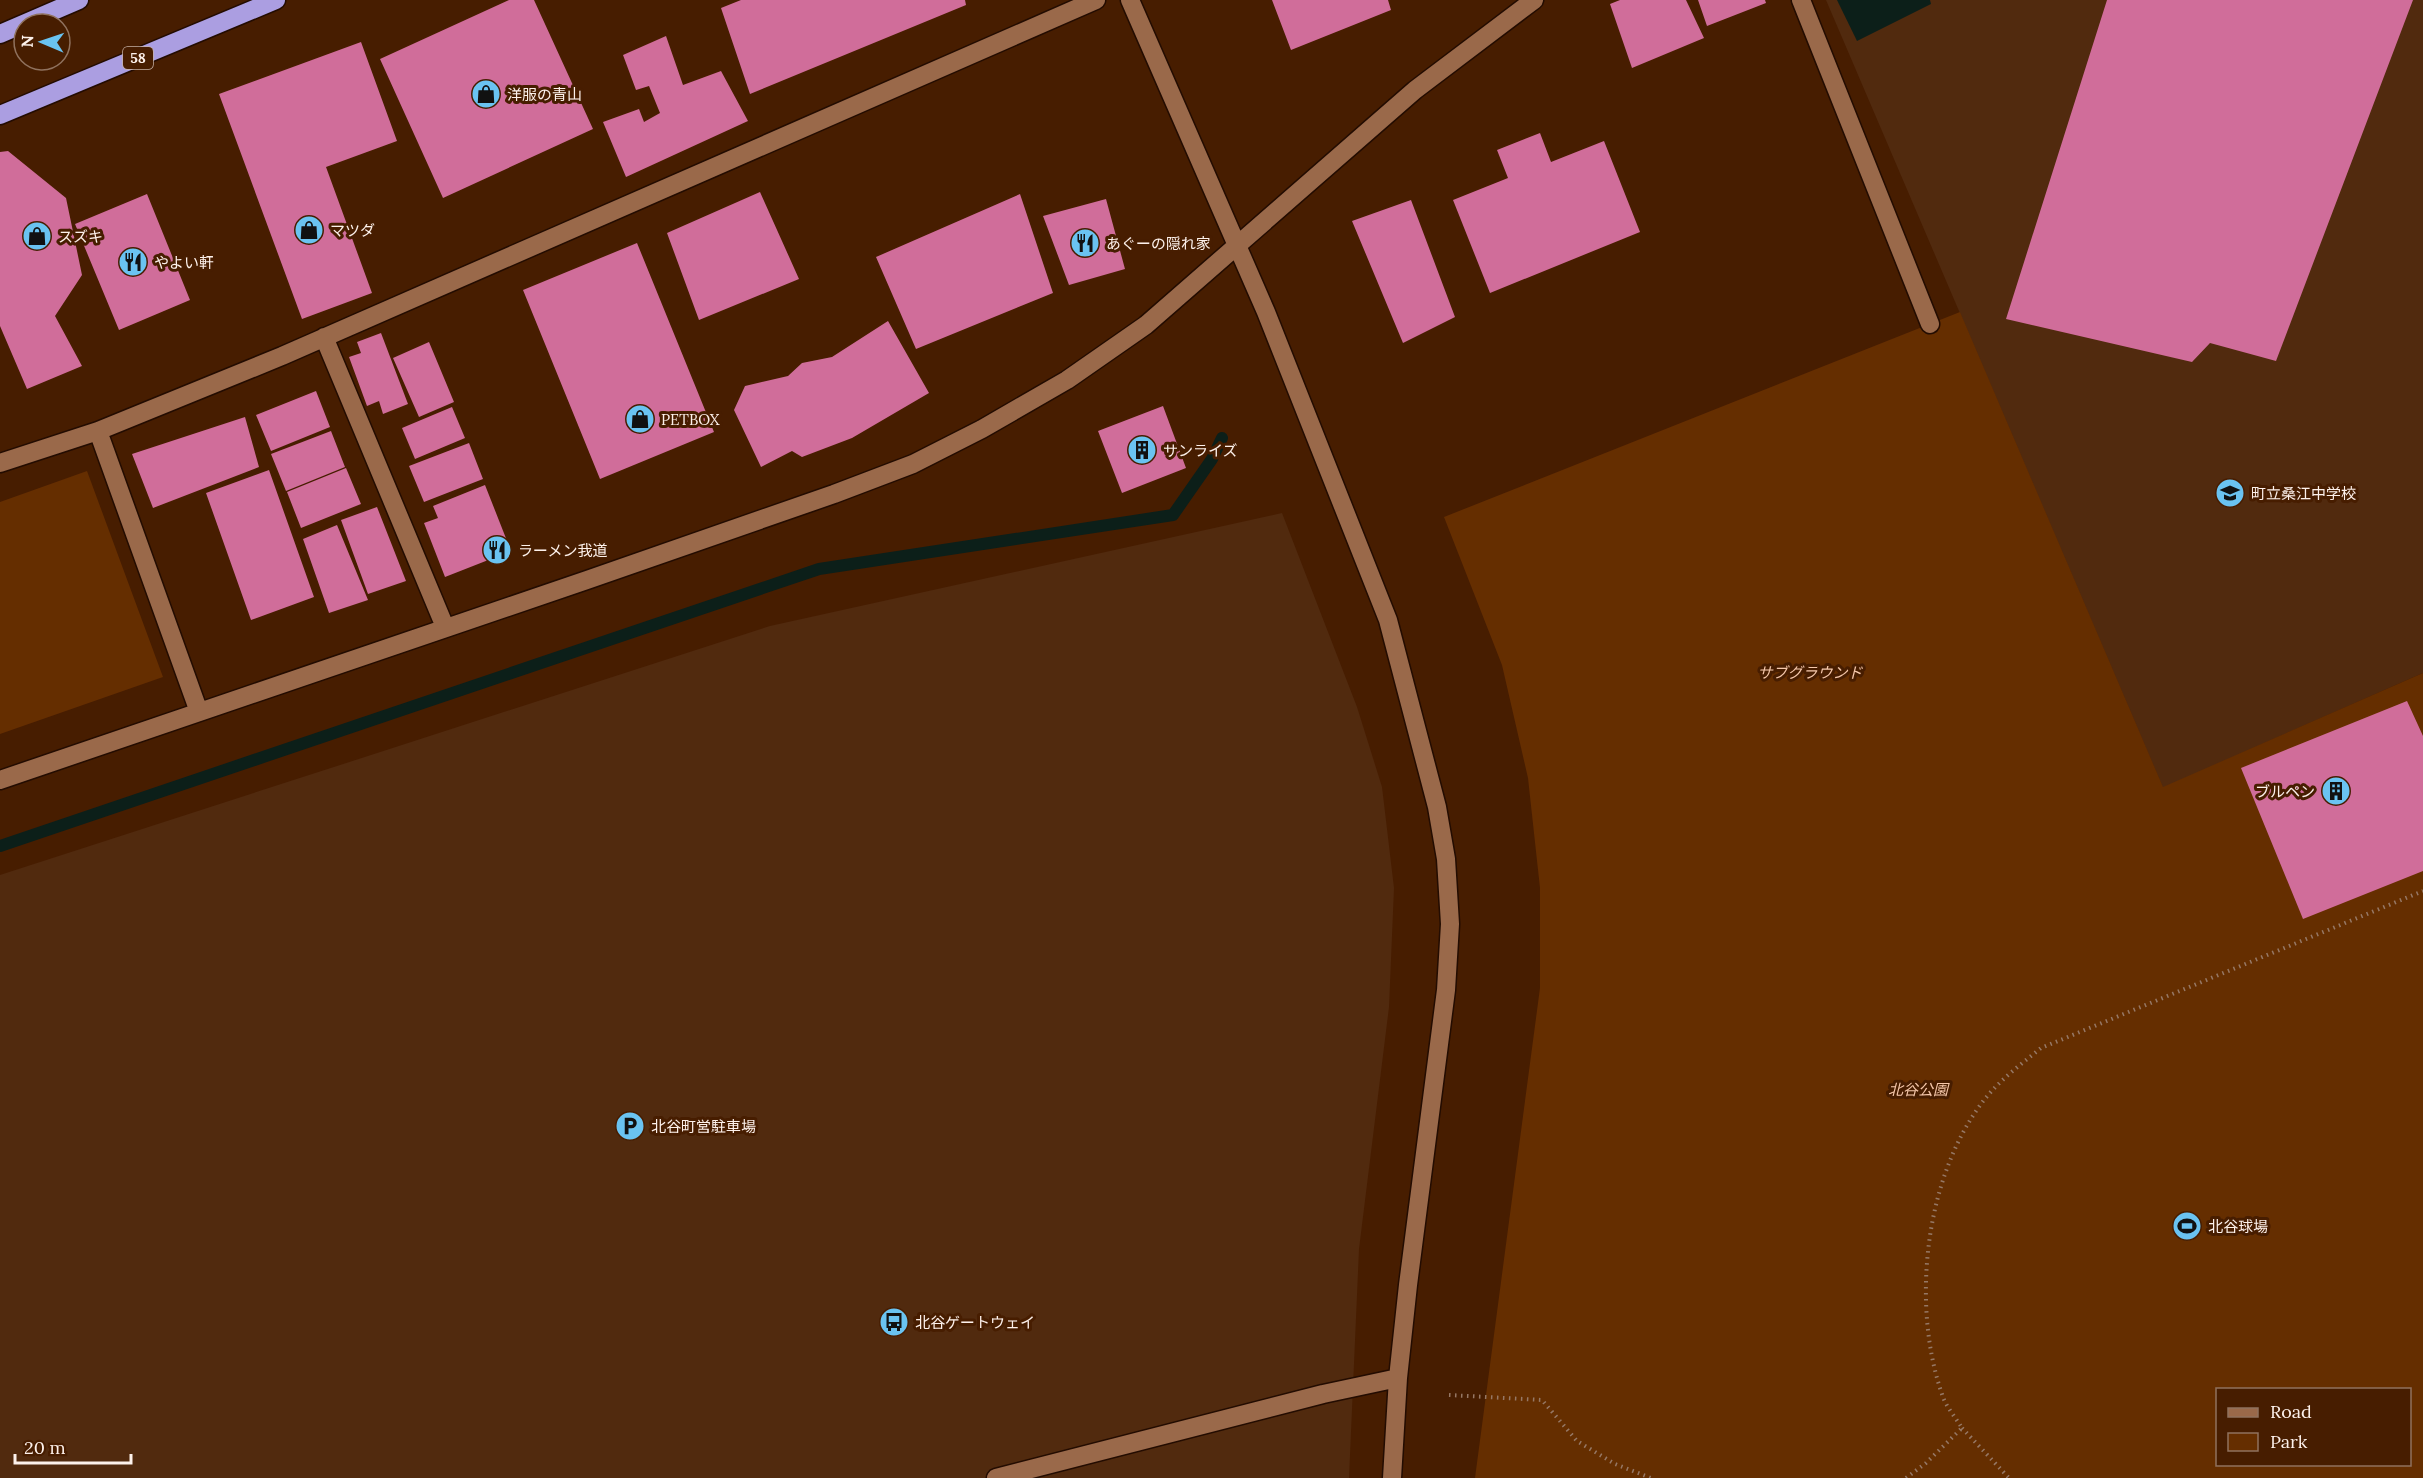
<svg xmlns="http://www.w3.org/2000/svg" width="2423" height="1478" viewBox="0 0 2423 1478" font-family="Lora,'Noto Sans JP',serif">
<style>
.built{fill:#512a0e}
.green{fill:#652e00;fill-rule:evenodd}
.water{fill:#0c1f19}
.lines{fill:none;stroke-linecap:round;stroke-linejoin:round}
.stream{stroke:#0c1f19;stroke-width:12}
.building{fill:#d06d9a}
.minor-casing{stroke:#230c01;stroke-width:21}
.highway-casing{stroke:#230c01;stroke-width:21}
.path{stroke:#967865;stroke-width:4;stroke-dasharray:1.5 4.5;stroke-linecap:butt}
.minor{stroke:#9a694a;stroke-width:18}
.highway{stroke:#ab9ee1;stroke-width:18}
.labels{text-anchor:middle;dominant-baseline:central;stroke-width:6;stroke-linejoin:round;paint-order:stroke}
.shield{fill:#471d00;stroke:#c6b1a4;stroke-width:1.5}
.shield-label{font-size:14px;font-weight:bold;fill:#fdf1eb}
.poi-label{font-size:15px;fill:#fdf1eb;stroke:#471d00;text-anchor:start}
.park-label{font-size:15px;font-style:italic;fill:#f5c7aa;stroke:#471d00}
</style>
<rect width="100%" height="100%" fill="#471d00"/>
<!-- built -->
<path class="built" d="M1826 0H2423V673L2163 788Z
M1282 513 1357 707 1382 787 1394 888 1389 1007 1359 1249 1349 1478H0V875L770 626Z"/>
<!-- green -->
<path class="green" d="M1960 312 2163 787 2423 673V1478H1475L1540 988V888L1528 778 1502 665 1444 517ZM2218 1390H2410V1464H2218Z
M87 471 163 677 0 734V502Z"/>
<!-- water -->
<path class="water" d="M1837 0H1930L1931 4 1857 41Z"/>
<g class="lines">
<!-- stream -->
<path class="stream" d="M0 846 819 569 1173 515 1212 459 1222 438"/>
</g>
<!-- building -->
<path class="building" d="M509 0H534L593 129 443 198 380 59Z
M741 0H965L966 5 750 94 721 8Z
M1272 0H1388L1391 10 1291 50Z
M1620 0H1686L1704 38 1632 68 1610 4Z
M1698 0H1765L1766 3 1707 26Z
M2107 0H2413L2276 361 2210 343 2192 362 2006 319Z
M666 36 683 85 721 71 748 121 626 177 603 122 639 109 644 122 660 113 649 86 636 90 623 55Z
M361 42 397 141 326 167 372 293 302 319 219 94Z
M1540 133 1551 162 1604 141 1640 232 1490 293 1453 200 1508 178 1497 150Z
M8 151 66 198 82 275 55 316 82 366 27 389 0 326V152Z
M760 192 799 279 699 320 667 233Z
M147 194 190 300 119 330 75 224Z
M1020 194 1053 293 916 349 876 257Z
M1106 199 1125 269 1069 285 1043 216Z
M1411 200 1455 317 1403 343 1352 221Z
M637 243 714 432 600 479 523 290Z
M888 321 929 393 852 438 802 457 792 451 761 467 734 410 745 386 788 376 802 363 832 357Z
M381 333 408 404 383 414 379 401 367 406 349 357 361 353 357 342Z
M429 342 454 402 419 417 393 358Z
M316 391 330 427 271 451 256 415Z
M1163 406 1186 468 1122 493 1098 431Z
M452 407 465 438 415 459 402 428Z
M245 417 259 467 153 508 132 454Z
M331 431 345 467 286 491 271 454Z
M469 443 483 479 424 502 409 466Z
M346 468 361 504 301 528 287 492Z
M269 470 314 597 251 620 206 493Z
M485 485 511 551 445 577 424 523 438 518 433 506Z
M377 507 406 581 368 594 341 520Z
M337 525 368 600 329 613 303 539Z
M2407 701 2423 736V871L2303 919 2241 768Z"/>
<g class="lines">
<!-- minor casing -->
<g class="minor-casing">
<path id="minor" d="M1130 0 1266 312 1388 620 1437 807 1446 859 1450 924 1446 990 1408 1285 1398 1378 1392 1478
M1801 0 1930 324
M324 337 445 627
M98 431 199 712
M0 463 98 431 282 356 1096 0
M0 780 587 580 834 494 913 464 982 429 1067 380 1146 325 1415 90 1534 0
M996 1478 1323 1394 1398 1378"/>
</g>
<!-- highway casing -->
<g class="highway-casing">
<path id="highway" d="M0 34 79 0
M0 115 276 0"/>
</g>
<!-- path -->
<path class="path" d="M1449 1395 1542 1400 1577 1441 1615 1464 1651 1478
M1962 1428 2009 1478
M1906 1478 1926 1463 1962 1428C1956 1418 1947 1408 1943 1397 1911 1308 1924 1181 1981 1104 1997 1082 2020 1065 2041 1048L2423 891"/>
<!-- minor -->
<use href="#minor" class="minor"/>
<!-- highway -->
<use href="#highway" class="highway"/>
</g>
<!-- icons -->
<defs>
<g id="shop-disc" transform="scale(1.5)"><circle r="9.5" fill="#6ac3f1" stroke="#471d00"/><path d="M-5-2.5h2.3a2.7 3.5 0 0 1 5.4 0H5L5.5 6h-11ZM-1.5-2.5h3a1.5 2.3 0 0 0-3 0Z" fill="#111"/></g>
<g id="restaurant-disc" transform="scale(1.5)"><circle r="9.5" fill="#6ac3f1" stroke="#471d00"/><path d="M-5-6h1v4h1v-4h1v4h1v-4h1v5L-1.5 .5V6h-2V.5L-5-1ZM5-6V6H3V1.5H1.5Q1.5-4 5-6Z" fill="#111"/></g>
<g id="building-disc" transform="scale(1.5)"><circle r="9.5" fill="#6ac3f1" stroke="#471d00"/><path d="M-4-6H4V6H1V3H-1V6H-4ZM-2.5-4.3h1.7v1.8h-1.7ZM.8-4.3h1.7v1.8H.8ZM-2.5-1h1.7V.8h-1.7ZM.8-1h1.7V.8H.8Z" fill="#111"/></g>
<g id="school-disc" transform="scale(1.5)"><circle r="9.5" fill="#6ac3f1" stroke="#471d00"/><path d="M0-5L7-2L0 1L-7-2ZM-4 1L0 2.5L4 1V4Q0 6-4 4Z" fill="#111"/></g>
<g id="parking-disc" transform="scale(1.5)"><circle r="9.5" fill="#6ac3f1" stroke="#471d00"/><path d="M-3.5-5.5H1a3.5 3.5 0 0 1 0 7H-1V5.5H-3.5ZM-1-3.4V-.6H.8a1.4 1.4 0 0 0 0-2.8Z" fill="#111"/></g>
<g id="stadium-disc" transform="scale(1.5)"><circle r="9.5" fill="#6ac3f1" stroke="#471d00"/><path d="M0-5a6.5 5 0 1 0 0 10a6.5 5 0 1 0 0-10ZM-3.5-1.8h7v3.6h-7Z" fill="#111"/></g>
<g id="bus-disc" transform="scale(1.5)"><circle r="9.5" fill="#6ac3f1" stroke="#471d00"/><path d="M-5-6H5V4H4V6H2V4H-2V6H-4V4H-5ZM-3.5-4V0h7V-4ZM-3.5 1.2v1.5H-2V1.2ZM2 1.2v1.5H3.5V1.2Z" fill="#111"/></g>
</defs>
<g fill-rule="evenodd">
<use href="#shop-disc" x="486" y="94"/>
<use href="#shop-disc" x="309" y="230"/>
<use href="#shop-disc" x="37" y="236"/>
<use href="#restaurant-disc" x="1085" y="243"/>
<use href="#restaurant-disc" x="133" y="262"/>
<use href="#shop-disc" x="640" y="419"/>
<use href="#building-disc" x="1142" y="450"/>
<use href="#school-disc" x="2230" y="493"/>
<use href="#restaurant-disc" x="497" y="550"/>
<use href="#building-disc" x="2336" y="791"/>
<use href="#parking-disc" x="630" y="1126"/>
<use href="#stadium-disc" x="2187" y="1226"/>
<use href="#bus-disc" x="894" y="1322"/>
</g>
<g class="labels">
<!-- shield labels -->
<rect class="shield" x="123" y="47" width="30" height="22" rx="4.5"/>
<g class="shield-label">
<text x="138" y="58">58</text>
</g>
<!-- poi labels -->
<g class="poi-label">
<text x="507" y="94">洋服の青山</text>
<text x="330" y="230">マツダ</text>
<text x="58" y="236">スズキ</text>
<text x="1106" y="243">あぐーの隠れ家</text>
<text x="154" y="262">やよい軒</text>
<text x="661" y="419">PETBOX</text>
<text x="1163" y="450">サンライズ</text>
<text x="2251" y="493">町立桑江中学校</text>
<text x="518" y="550">ラーメン我道</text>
<text x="2315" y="791" text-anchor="end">ブルペン</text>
<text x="651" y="1126">北谷町営駐車場</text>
<text x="2208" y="1226">北谷球場</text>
<text x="915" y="1322">北谷ゲートウェイ</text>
</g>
<!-- park labels -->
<g class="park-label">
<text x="1810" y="672">サブグラウンド</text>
<text x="1918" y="1089">北谷公園</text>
</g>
</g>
<!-- legend -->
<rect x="2216" y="1388" width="195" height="78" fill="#471d00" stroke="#90725e" stroke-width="1.5"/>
<rect x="2228" y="1408" width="30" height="9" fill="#9a694a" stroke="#90725e" stroke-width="1.5"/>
<text x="2270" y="1418" font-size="18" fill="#fdf1eb">Road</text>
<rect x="2228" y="1433" width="30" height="18" fill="#652e00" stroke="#90725e" stroke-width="1.5"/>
<text x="2270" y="1448" font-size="18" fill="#fdf1eb">Park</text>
<!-- north arrow -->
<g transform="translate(42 42) rotate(272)"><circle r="28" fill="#471d00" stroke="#90725e" stroke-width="1.5"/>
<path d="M0-4.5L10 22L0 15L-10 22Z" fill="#6ac3f1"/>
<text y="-9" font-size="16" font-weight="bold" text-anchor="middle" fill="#fdf1eb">N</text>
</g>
<!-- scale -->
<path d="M15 1454v9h116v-9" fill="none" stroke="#fdf1eb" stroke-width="3"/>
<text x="24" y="1454" font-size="18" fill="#fdf1eb" stroke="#471d00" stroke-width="4.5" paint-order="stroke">20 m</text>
</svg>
